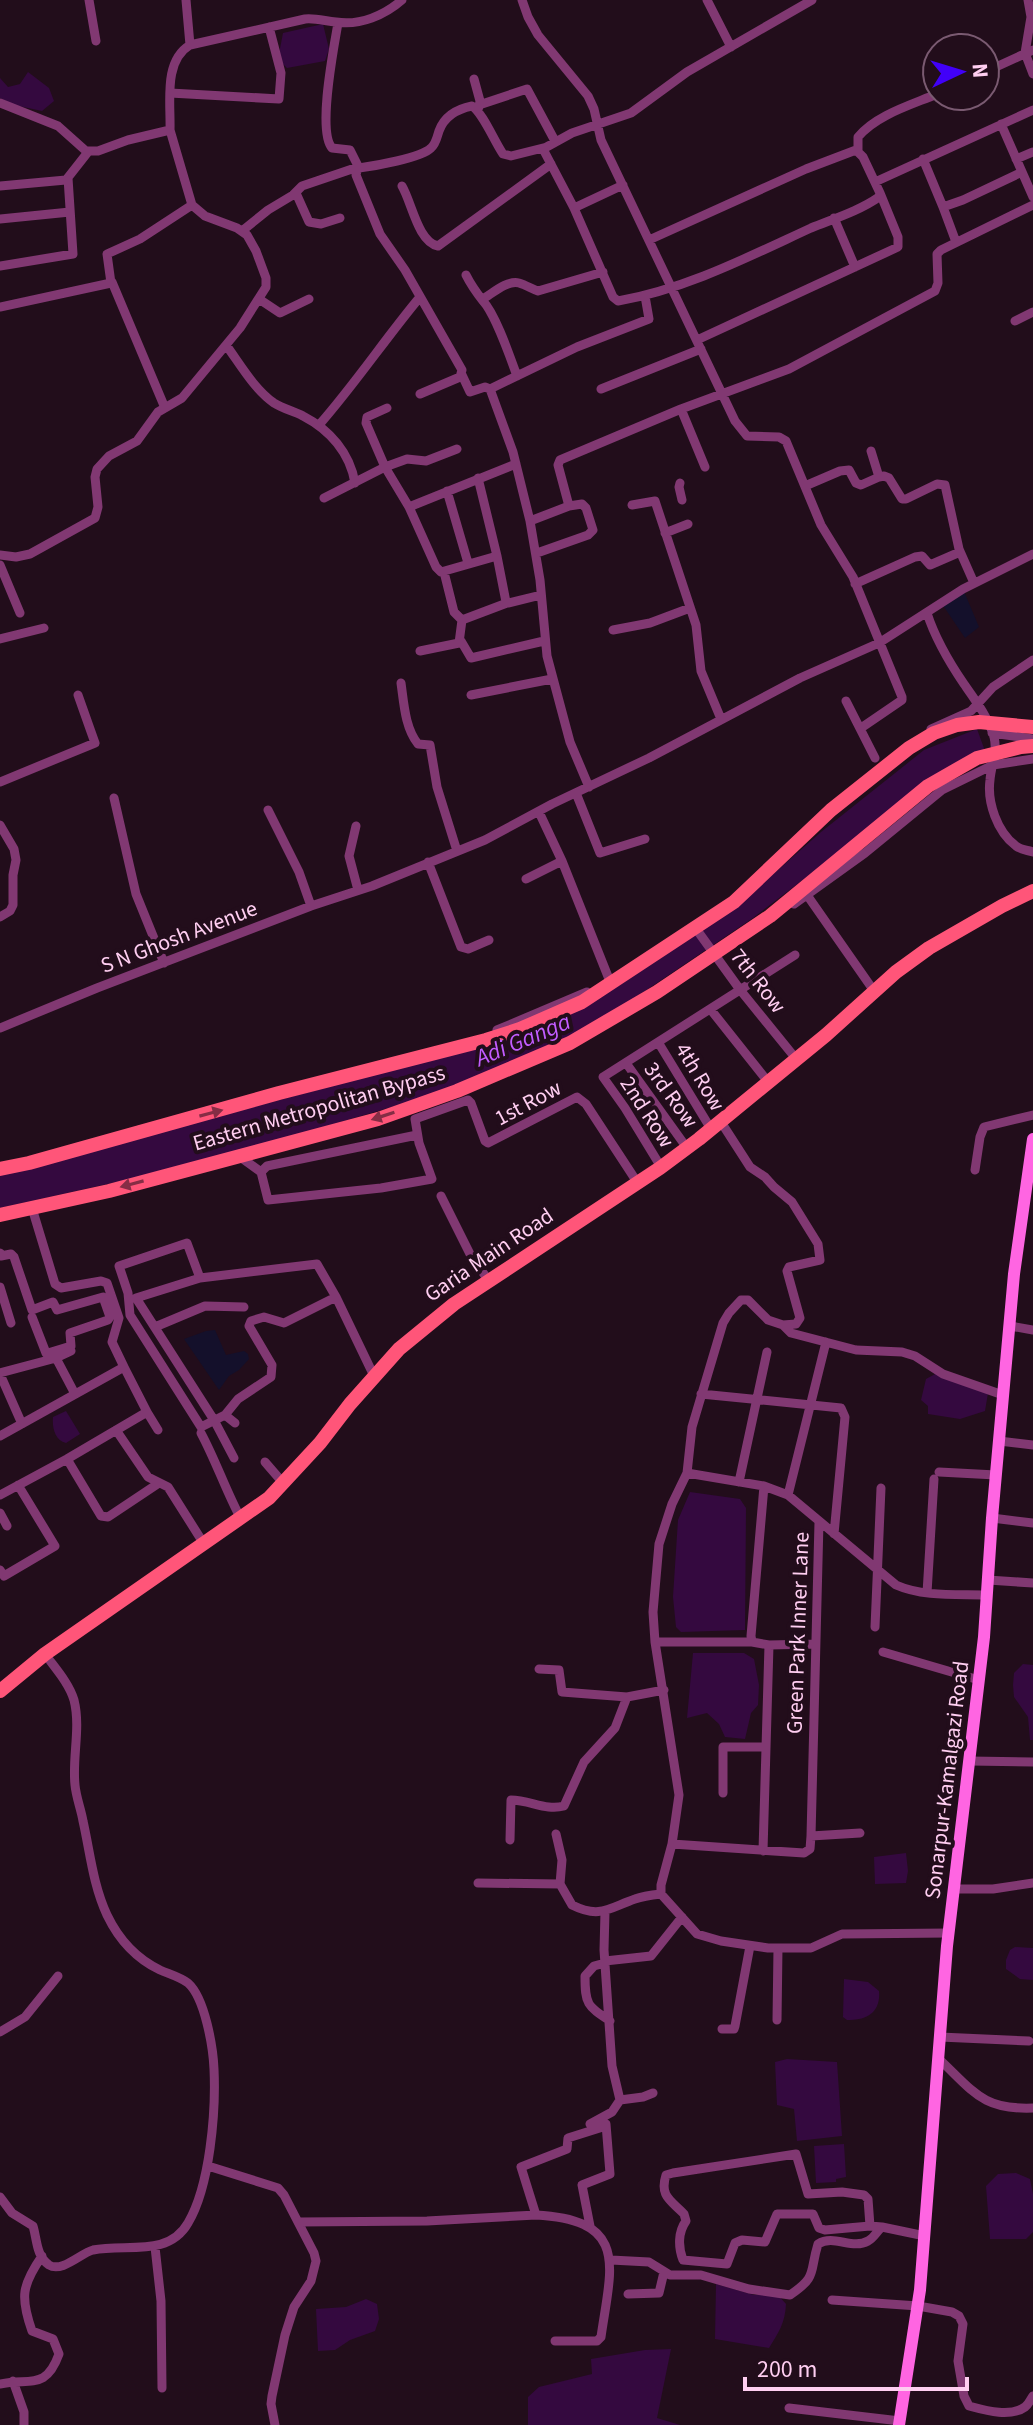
<svg xmlns="http://www.w3.org/2000/svg" width="1033" height="2425" viewBox="0 0 1033 2425" font-family="'Source Sans 3',sans-serif">
<style>
.green{fill:#14102b}
.water{fill:#34093f}
.lines{fill:none;stroke-linecap:round;stroke-linejoin:round}
.street{stroke:#813872;stroke-width:9}
.secondary{stroke:#ff65e2;stroke-width:12}
.primary{stroke:#ff5579;stroke-width:14}
.oneway{fill:#852d45}
.labels{text-anchor:middle;dominant-baseline:central;stroke-width:8;stroke-linejoin:round;paint-order:stroke}
.street-label{font-size:22px;fill:#ffcef1;stroke:#220d1b}
.water-label{font-size:24px;font-style:italic;fill:#c25cff;stroke:#220d1b}
</style>
<rect width="100%" height="100%" fill="#220d1b"/>
<!-- green -->
<path class="green" d="M963 589 979 627 965 638 942 604Z
M215 1330 226 1355 244 1351 248 1354 249 1359 239 1370 229 1376 219 1390 184 1339 206 1331Z"/>
<!-- water -->
<path class="water" d="M323 24 329 49 325 61 287 68 278 59 283 33Z
M28 72 49 88 54 101 42 111 14 105 0 98V78L8 87 20 84Z
M977 729 985 751 842 850 753 918 645 991 565 1040 453 1089 303 1133 121 1181 0 1208V1175L462 1051 563 1015 620 985 736 907 821 832 924 750Z
M937 1373 988 1393 985 1411 960 1419 928 1414V1406L921 1400 926 1379Z
M66 1411 80 1434 66 1443C55 1440 52 1428 53 1417Z
M690 1492 740 1499 746 1508 745 1630 681 1632 676 1627 673 1597 678 1520Z
M693 1653H744L754 1659 759 1685 758 1705 751 1713 745 1739 725 1737 719 1724 707 1713 687 1718Z
M1023 1664 1033 1665V1740H1030L1028 1717 1014 1697 1013 1685 1014 1673Z
M906 1853 908 1871 906 1883 875 1884 874 1857Z
M1015 1947 1033 1948V1980L1020 1979 1006 1969V1960L1010 1950Z
M844 1979 868 1982 879 1991C881 2012 867 2021 847 2020L843 2017Z
M787 2059 837 2062 842 2136 797 2141 794 2109 777 2105 775 2062Z
M844 2144 846 2177 836 2179V2182L816 2183 814 2146Z
M1016 2173 1030 2179 1033 2194V2232L1026 2239H990L986 2186 998 2174Z
M716 2284 754 2295H778L786 2304C785 2323 779 2332 769 2348L715 2339Z
M366 2299 377 2304 379 2319 375 2331 350 2340 335 2350 318 2351 316 2309 346 2307Z
M671 2349 657 2418 680 2425H528V2397L539 2387 592 2374 591 2359 645 2350Z"/>
<g class="lines">
<!-- street -->
<path class="street" d="M89 0 96 41
M186 0 190 45
M522 0 528 17 538 35 588 96 594 109 601 140 735 421 747 436 779 437 786 441 821 525 853 577 902 697V700L861 728
M707 0 731 47
M1028 0 1031 17 1025 53 1033 74
M338 23C334 47 317 131 332 148L350 150 359 168C374 166 421 158 431 148 436 144 437 137 439 131 444 117 457 109 472 106 483 113 494 141 503 154L511 156 543 148
M985 72 1033 50
M474 79 480 101 479 107
M170 93 279 99 281 73 269 27
M0 103 58 126 86 151H98L128 140 170 130C171 103 163 61 190 45L305 19C316 18 325 21 336 22 360 26 385 15 402 0
M479 105 527 89 555 141
M1001 124 1033 197
M858 150V137C876 115 911 105 937 94
M923 159 943 207 963 200 1022 172
M1016 159 1033 152
M875 182 1033 110
M0 186 66 180 88 152
M402 186C412 203 418 242 438 246L551 164
M296 193 309 222 321 224 340 218
M943 207 956 242
M574 208 623 185
M834 218 855 267
M0 219 70 212
M242 231 268 210 293 195 302 186 358 167 356 175 380 234 405 270 462 370 460 377 420 394
M649 240 806 169 856 150 863 157 880 193 879 197C859 211 833 219 811 228 748 257 686 289 618 301L613 297 574 208 543 149 572 133 631 113 687 72 812 0
M0 266 73 254 68 178
M466 275C471 285 476 292 483 301 496 315 510 357 517 376
M112 282 165 408
M259 299 280 313 309 299
M483 299C493 293 507 280 519 283 526 285 532 289 538 291L603 272
M0 307 111 283 107 254 140 239 192 205
M1015 321 1033 312
M697 340 898 247V237L880 193
M226 345C240 364 254 389 274 403 283 409 294 411 303 416 330 430 350 453 355 483
M462 375 470 392 485 387 490 389 513 452 530 521 540 580 547 656 570 742 589 787
M490 389 577 347 649 319 645 296
M601 389 701 349
M387 408 367 417 366 423 385 467 409 507
M681 409 705 467
M319 425C355 384 385 339 420 297
M879 477 884 476 889 478 902 499H906L937 484 945 485 959 549 974 583
M478 478 497 556 441 572 436 567 409 507 516 464
M680 483 679 487 682 500
M805 486 840 471 849 470 856 483 861 485 879 477 871 451
M447 491 468 563
M324 498 385 467 407 459 426 461 457 449
M632 505 655 501 696 625 701 671 721 719
M569 506 558 465 560 460 681 409 789 369 935 291 938 283 937 254 941 250 1033 205
M530 521 569 506 582 504 586 508 593 530 588 535 537 553
M665 533 688 524
M0 555 16 557 30 554 95 518 98 507 95 477 97 469 109 456 137 441 158 412 182 398 240 328 266 287V278L256 251 247 235 237 228 205 216 192 205 170 130
M497 556 506 602 509 603 541 595
M0 565 20 613
M444 572 454 612 462 620
M855 584 915 557 922 556 930 565 960 552
M927 613C935 638 949 662 964 684 976 701 988 717 994 737 998 753 991 765 990 780 987 802 997 832 1016 846 1021 850 1027 850 1033 852
M613 630 650 623 690 608
M0 639 44 628
M461 641 471 658 544 641
M420 651 459 643 462 620 507 603
M401 683C404 704 405 728 418 744L430 745 437 787 457 851
M471 695 552 679
M846 701 875 758
M931 729 971 711 993 687 1033 660
M992 733 1033 739
M0 782 95 743 78 695
M576 793 600 853 645 839
M114 798 136 894 164 963
M268 810 299 872 311 906
M539 812 562 861 609 979
M0 825 14 849 16 860 13 875V905L10 911 0 917
M356 826 349 856 358 890
M428 862 461 947 468 949 489 940
M526 879 562 861
M807 895 874 991
M794 904 865 853 942 790 993 765 1033 759
M694 926 741 991 797 1060
M711 1010 769 1083
M0 1028 97 988 311 906 372 886 485 840 552 804 649 758 800 678 879 643 963 589 1033 554
M497 1030 587 992
M658 1042 711 1129
M626 1063 687 1148
M721 1122 750 1167 765 1177 774 1187 792 1202 818 1244 820 1260 789 1267 787 1271 800 1318 796 1324 783 1325
M417 1135 267 1166 261 1172 268 1200 381 1188 432 1179 419 1143 415 1119 468 1100 471 1103 485 1141 488 1143 577 1097 586 1104 637 1182
M239 1156 261 1172
M661 1167 625 1108 603 1077 795 955
M975 1170 980 1137 984 1127 1033 1115
M441 1196 471 1256 489 1281
M32 1208 55 1284 61 1288 101 1281 107 1283 119 1318 112 1342 124 1367
M0 1253 1 1256 11 1254 14 1257 32 1310 53 1302 57 1310 103 1297 110 1317 108 1320 70 1333 71 1346 48 1353H46L32 1317
M200 1278 136 1298 214 1420 234 1458
M0 1287 11 1323
M336 1297 374 1376
M1010 1326 1033 1330
M155 1327 205 1306 244 1307
M71 1351 56 1358 75 1394
M0 1373 56 1358
M0 1374 22 1424
M701 1394 841 1408 845 1417 834 1534
M147 1412 158 1430
M225 1415 238 1399 271 1377 272 1365 249 1326 251 1321 264 1317 284 1323 336 1297 317 1264 200 1278 187 1243 119 1266 128 1293 130 1315 201 1427 225 1415 235 1423
M116 1430 148 1477 168 1487 204 1544
M201 1433C216 1461 226 1491 241 1519
M0 1436 124 1367 147 1412 67 1459 0 1495
M999 1441 1033 1445
M67 1459 101 1516 108 1517 159 1483
M265 1462 284 1484
M939 1472 996 1475
M687 1473 764 1486 788 1495 896 1585C923 1597 957 1594 986 1595
M739 1482 767 1352
M764 1486 751 1636 752 1642 769 1645 815 1644
M788 1495 826 1342
M0 1513 7 1526
M992 1518 1033 1523
M819 1522 811 1836 860 1833
M0 1570 4 1576 55 1546 18 1485
M988 1580 1033 1583
M927 1593 934 1479
M875 1627 881 1488
M655 1642H752
M883 1652 979 1680
M539 1669 559 1670 562 1692 627 1697
M970 1761 1033 1762
M723 1793V1747H766
M556 1834 562 1860 560 1884
M510 1840 511 1800C530 1800 546 1811 564 1806L584 1762 615 1728 627 1697 664 1690
M672 1844 804 1853 810 1849 811 1836
M763 1851 769 1645
M478 1883 560 1884 572 1905C600 1919 609 1908 635 1899 643 1896 652 1895 661 1894
M954 1889H993L1033 1883
M949 1933 842 1934 811 1948H768L721 1941 697 1934 661 1894V1885L672 1844 679 1795 655 1642 653 1612 659 1544 672 1504 687 1473 692 1427 723 1323 729 1313 741 1300H748L768 1320 783 1325 791 1333 856 1350 902 1352 915 1356 943 1374 1003 1395
M605 1961 651 1956 682 1917
M605 1963 594 1966 585 1976C585 2004 587 2006 610 2021
M777 2020 778 1948
M722 2029H734L735 2026 750 1946
M0 2032 25 2017 58 1976
M940 2037 1029 2041
M940 2060C974 2092 983 2110 1033 2108
M620 2100 643 2097 653 2093
M590 2124 612 2112 620 2100 612 2066 604 1950 605 1912
M208 2166 278 2188 284 2195 314 2253 316 2261 311 2281 294 2307 285 2335 272 2396 271 2404 275 2425
M0 2197 12 2213 33 2226C37 2239 36 2256 49 2265 62 2273 81 2253 93 2250 125 2243 168 2258 188 2223 210 2186 216 2112 214 2069 213 2047 205 1998 188 1983 180 1977 169 1974 160 1970 135 1958 119 1940 107 1915 93 1885 90 1852 83 1821 81 1809 76 1797 75 1785 72 1757 81 1728 74 1700 69 1683 55 1668 45 1654
M536 2215 521 2167 567 2149 568 2138 606 2126
M298 2222 427 2221 536 2215C630 2220 611 2267 601 2337L597 2341H555
M590 2226 582 2185 610 2174 606 2124
M870 2226 868 2199 864 2195 842 2192 808 2194 796 2154 673 2173 666 2175C659 2197 672 2201 684 2214L686 2221C678 2232 678 2247 683 2260L727 2264 735 2243 742 2240 765 2242 777 2214H813L819 2228 825 2230 870 2226 882 2227
M155 2247 161 2301 162 2388
M611 2260 649 2262 670 2275H701L749 2289 790 2295C818 2276 809 2273 818 2244 834 2234 852 2250 868 2241 874 2238 877 2231 882 2227L925 2236
M628 2294 659 2293 664 2272
M832 2300 918 2306 952 2312 959 2316 963 2324 958 2361 964 2396 969 2406C984 2410 1010 2418 1025 2407 1029 2404 1030 2400 1033 2396
M13 2381 24 2412V2425
M0 2384C31 2378 46 2390 59 2354L53 2339 32 2331C20 2297 22 2285 42 2256
M789 2408 900 2421"/>
<!-- secondary -->
<path class="secondary" d="M899 2425 920 2290 947 1946 984 1637 992 1518 1014 1274 1033 1139"/>
<!-- primary -->
<path class="primary" d="M0 1169 29 1163 279 1093 486 1040 520 1029 582 1002 734 902 831 810 909 748 934 733 957 725 979 722 1033 727
M0 1215 109 1191 378 1119 457 1091 570 1043 657 992 770 916 928 786 977 758 1021 747 1033 746
M0 1691 45 1654 269 1498 320 1443 350 1404 399 1349 454 1304 660 1168 699 1139 826 1035 896 972 929 948 1002 906 1033 891"/>
</g>
<!-- one-way arrows -->
<defs><path id="oneway-solid" d="M-6-.8H1V-3.2L6.5 0L1 3.2V.8H-6Z" transform="scale(2)"/></defs>
<g class="oneway">
<use href="#oneway-solid" transform="translate(211 1113) rotate(-15)"/>
<use href="#oneway-solid" transform="translate(383 1116) rotate(162)"/>
<use href="#oneway-solid" transform="translate(132 1184) rotate(165)"/>
</g>
<g class="labels">
<!-- street labels -->
<g class="street-label">
<text transform="translate(179 937) rotate(-21)">S N Ghosh Avenue</text>
<text transform="translate(758 981) rotate(52)">7th Row</text>
<text transform="translate(700 1077) rotate(59)">4th Row</text>
<text transform="translate(671 1095) rotate(54)">3rd Row</text>
<text transform="translate(528 1103) rotate(-28)">1st Row</text>
<text transform="translate(319 1108) rotate(-16)">Eastern Metropolitan Bypass</text>
<text transform="translate(647 1112) rotate(57)">2nd Row</text>
<text transform="translate(489 1255) rotate(-34)">Garia Main Road</text>
<text transform="translate(798 1633) rotate(-88)">Green Park Inner Lane</text>
<text transform="translate(947 1780) rotate(-83)">Sonarpur-Kamalgazi Road</text>
</g>
<!-- water labels -->
<g class="water-label">
<text transform="translate(523 1040) rotate(-23)">Adi Ganga</text>
</g>
</g>
<!-- north arrow -->
<g transform="translate(961 72) rotate(86)"><circle r="38" fill="#220d1b" stroke="#7a5a71" stroke-width="2"/>
<path d="M0-6L14 30L0 20L-14 30Z" fill="#4100f9"/>
<text y="-12" font-size="22" font-weight="bold" text-anchor="middle" fill="#ffcef1">N</text>
</g>
<!-- scale -->
<path d="M745 2377v12h222v-12" fill="none" stroke="#ffcef1" stroke-width="4"/>
<text x="757" y="2377" font-size="24" fill="#ffcef1" stroke="#220d1b" stroke-width="6" paint-order="stroke">200 m</text>
</svg>
